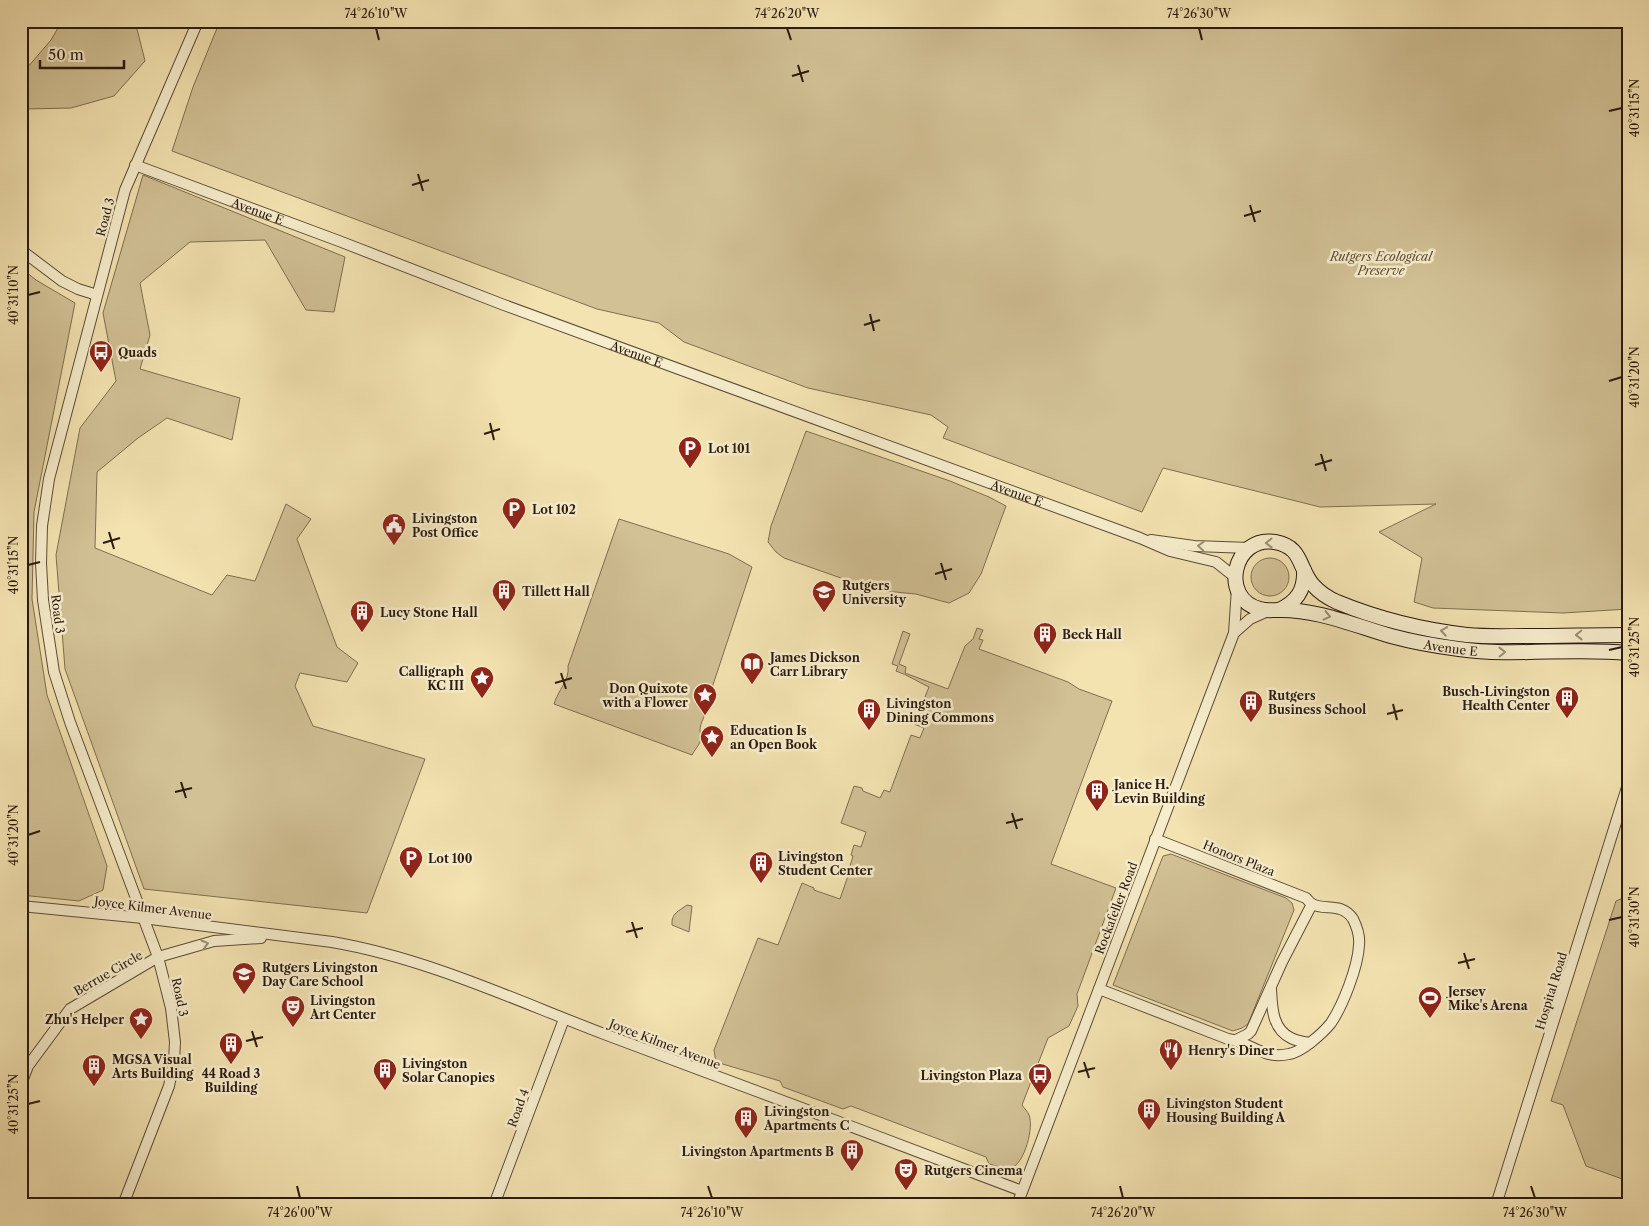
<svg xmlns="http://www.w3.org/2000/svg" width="1649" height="1226" viewBox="0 0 1649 1226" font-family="'Libre Caslon Text',serif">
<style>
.green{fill:#d1c195;stroke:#7e6e52}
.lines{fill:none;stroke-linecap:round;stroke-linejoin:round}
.street-casing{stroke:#5c4c38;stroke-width:12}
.secondary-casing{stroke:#2a1a0f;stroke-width:16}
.street{stroke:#f7edcc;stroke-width:10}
.secondary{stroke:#f7edcc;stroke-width:14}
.oneway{stroke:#9b8e77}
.ticks{fill:none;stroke:#2a1a0f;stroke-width:2}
.labels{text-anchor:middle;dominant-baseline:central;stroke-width:5;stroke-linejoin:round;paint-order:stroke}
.street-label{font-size:12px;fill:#2a1a0f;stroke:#f7edcc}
.park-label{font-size:12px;font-style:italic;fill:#5c4c37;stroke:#f7edcc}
.poi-label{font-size:12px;font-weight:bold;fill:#2a1a0f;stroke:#f7edcc;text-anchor:start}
.neatline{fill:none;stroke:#2a1a0f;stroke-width:2}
.ticks-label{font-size:12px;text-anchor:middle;fill:#2a1a0f}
</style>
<rect width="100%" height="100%" fill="#f3e3b1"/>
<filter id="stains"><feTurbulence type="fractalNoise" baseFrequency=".004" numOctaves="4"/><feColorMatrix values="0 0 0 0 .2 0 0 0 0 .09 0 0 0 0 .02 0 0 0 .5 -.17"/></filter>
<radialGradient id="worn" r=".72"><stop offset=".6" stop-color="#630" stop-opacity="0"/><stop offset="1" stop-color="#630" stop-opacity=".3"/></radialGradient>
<!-- green -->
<path class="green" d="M62 21H135L145 61 114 96 71 108 25 109 21 104V75L51 40Z
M220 21H1628V609L1563 613 1433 608 1414 602 1422 558 1379 532 1436 504 1320 507 1163 468 1142 512 943 438 948 427 931 415 808 388 684 342 659 323 597 309 172 151 193 87Z
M143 175 345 257 334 312 306 310 265 240 190 242 140 283 150 335 140 369 240 398 232 440 167 418 138 438 97 472 95 548 212 595 227 575 255 581 286 504 311 519 297 539 337 647 358 663 347 682 300 673 295 686 313 726 425 759 367 913 144 889 65 669 56 555 80 428 116 381 103 313Z
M21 268 36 280 75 303 34 512 32 599 47 695 107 866 103 890 79 901 21 895Z
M806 431 950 481 989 497 1006 506 981 574 969 593 949 603 916 594 875 590 784 558 776 552 768 542 771 526Z
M619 519 729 554 752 567 706 706C706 717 700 722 700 730 700 734 703 737 700 742 698 747 695 749 692 755L554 704C558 690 570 680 568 666Z
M1251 577a19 19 0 1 1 38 0a19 19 0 1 1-38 0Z
M977 628 983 630 979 639 983 640 979 649 1068 682 1079 689 1112 701 1051 864 1116 888 1077 994 1078 1006 1069 1026 1048 1038 1022 1105C1024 1108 1028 1112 1029 1115 1034 1127 1025 1161 1013 1167 1005 1170 997 1166 989 1164L986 1157 851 1106 843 1109 783 1087 780 1081 716 1062 714 1050 758 938 778 945 802 883 814 888V890L840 899 851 867 850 866 853 856 851 855 854 845 861 847 866 832 841 823 854 786 862 788 863 791 880 798 884 790 890 792 911 735 920 738 924 728 914 724 929 687C918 682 908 675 896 671L898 666 892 664 903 631 910 634 899 664 906 667 905 673 948 689 965 646 973 639Z
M1171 854 1286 898 1292 903 1294 910 1248 1024 1242 1028 1233 1031 1113 985 1163 856Z
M1628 896V1181L1586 1166 1563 1105 1551 1101 1616 901Z
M687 905 692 906 689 932 672 925C671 913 679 911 687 905Z"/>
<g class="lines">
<!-- street casing -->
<g class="street-casing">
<g id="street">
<path id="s1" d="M135 165 339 241 504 305 1140 538 1170 551 1216 562 1235 577"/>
<path d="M21 250 62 281 78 289 97 295"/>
<path d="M1151 540 1194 546 1250 548"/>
<path d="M1234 633 1250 619 1268 611"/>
<path d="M21 906 143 918 332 942C426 958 515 1000 604 1034 743 1086 883 1138 1022 1191"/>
<path d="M1099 989 1228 1039C1251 1042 1262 1060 1289 1054 1302 1052 1323 1033 1331 1023 1343 1005 1358 967 1359 945 1360 936 1357 927 1353 919 1342 902 1325 911 1312 904 1309 902 1308 900 1306 898L1155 839"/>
<path d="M1271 989C1272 1007 1272 1029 1291 1038 1296 1041 1304 1042 1310 1043"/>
<path d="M1236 1040 1248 1034 1251 1031 1282 962 1312 904"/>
<path d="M21 1084 28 1066 70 1009 158 957 214 941 261 938"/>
<path d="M123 1205 169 1086 174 1061 175 1042 171 1008 158 957 70 722 54 672 43 600 41 563 42 526 49 479 125 190 198 21"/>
<path d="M494 1205 564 1019"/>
<path d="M1017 1205 1234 633 1237 588"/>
<path d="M1496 1205 1628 784"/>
</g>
</g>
<!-- secondary casing -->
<g class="secondary-casing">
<g id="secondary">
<path d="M1279 610C1297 602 1305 590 1304 570"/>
<path id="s2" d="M1628 635C1595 635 1561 636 1528 636 1508 636 1488 637 1467 635 1424 630 1378 619 1337 602 1328 598 1320 593 1313 585 1298 568 1303 547 1275 542 1233 535 1219 599 1260 609 1266 611 1271 610 1277 610 1317 609 1353 625 1391 636 1413 642 1436 646 1459 649 1515 657 1572 647 1628 653"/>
</g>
</g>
<!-- street -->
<use href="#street" class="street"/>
<!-- secondary -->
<use href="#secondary" class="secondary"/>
</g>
<!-- one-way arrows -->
<defs><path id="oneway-chevron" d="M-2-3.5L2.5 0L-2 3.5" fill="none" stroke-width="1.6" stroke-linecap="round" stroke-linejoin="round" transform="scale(1.25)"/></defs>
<g class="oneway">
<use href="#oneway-chevron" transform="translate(1269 543) rotate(179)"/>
<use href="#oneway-chevron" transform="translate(1201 546) rotate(-177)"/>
<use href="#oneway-chevron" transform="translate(1327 616) rotate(13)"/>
<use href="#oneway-chevron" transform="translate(1444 631) rotate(-171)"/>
<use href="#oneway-chevron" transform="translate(1579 635) rotate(179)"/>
<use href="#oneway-chevron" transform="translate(1502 652) rotate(-1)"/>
<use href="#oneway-chevron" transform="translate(205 944) rotate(-16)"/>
</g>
<!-- ticks -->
<path class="ticks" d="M376 28 379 40M787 28 791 40M1199 28 1202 40M798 65 803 82M792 76 809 71M1609 111 1622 108M418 174 423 191M412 185 429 180M1250 205 1255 222M1244 216 1261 211M28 295 40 292M870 314 874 331M864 325 880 320M1609 381 1622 377M490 423 494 440M484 434 500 429M1321 454 1326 471M1315 465 1332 460M109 532 114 549M103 543 120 538M941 563 946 580M28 565 40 562M935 574 952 569M1609 650 1622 647M561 673 566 689M555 683 572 678M1393 704 1397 720M1387 714 1403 710M181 782 186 798M175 792 192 788M1012 813 1017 829M1006 823 1023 819M28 835 40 831M1609 920 1622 917M632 922 637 938M626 932 643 928M1464 953 1469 969M1458 963 1475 959M252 1031 257 1047M246 1041 263 1037M1084 1062 1089 1078M1078 1072 1095 1068M28 1104 40 1101M297 1186 300 1198M708 1186 712 1198M1120 1186 1123 1198M1531 1186 1535 1198"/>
<!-- icons -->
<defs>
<g id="bus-pin" transform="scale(1.25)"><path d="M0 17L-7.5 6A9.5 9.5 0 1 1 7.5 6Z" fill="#8f2418" stroke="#f7edcc"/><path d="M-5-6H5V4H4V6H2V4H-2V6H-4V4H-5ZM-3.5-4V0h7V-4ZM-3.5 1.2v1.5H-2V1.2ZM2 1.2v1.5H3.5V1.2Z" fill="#fff"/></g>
<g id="parking-pin" transform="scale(1.25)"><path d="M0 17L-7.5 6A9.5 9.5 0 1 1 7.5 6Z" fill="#8f2418" stroke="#f7edcc"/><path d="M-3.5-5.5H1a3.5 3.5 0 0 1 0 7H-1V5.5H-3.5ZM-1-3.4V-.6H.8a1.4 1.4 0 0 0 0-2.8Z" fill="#fff"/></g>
<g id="civic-pin" transform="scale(1.25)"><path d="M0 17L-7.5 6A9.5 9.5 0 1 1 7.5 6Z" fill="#8f2418" stroke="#f7edcc"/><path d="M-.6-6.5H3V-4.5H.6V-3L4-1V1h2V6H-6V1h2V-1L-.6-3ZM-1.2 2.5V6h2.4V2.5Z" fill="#fff"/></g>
<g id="building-pin" transform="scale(1.25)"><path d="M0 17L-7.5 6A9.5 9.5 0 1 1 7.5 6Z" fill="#8f2418" stroke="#f7edcc"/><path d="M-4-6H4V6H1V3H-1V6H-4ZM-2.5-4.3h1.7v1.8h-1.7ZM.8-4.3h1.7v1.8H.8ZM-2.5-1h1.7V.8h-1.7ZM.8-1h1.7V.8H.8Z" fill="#fff"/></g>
<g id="university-pin" transform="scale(1.25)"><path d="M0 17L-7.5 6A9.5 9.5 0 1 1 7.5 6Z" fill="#8f2418" stroke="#f7edcc"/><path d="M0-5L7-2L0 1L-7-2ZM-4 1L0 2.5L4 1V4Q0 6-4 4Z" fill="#fff"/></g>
<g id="library-pin" transform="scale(1.25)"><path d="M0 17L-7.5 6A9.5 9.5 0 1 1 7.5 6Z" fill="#8f2418" stroke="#f7edcc"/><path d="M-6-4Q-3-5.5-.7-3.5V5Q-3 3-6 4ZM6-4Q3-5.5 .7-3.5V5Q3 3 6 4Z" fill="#fff"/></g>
<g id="sight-pin" transform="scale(1.25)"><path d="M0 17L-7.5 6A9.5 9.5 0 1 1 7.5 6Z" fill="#8f2418" stroke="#f7edcc"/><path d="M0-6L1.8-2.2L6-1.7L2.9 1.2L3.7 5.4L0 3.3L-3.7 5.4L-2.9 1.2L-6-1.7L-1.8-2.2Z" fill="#fff"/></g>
<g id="school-pin" transform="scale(1.25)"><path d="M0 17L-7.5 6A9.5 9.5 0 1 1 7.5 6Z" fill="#8f2418" stroke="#f7edcc"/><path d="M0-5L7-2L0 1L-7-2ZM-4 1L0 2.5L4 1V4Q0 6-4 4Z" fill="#fff"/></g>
<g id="stadium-pin" transform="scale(1.25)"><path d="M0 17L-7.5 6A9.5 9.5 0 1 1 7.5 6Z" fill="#8f2418" stroke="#f7edcc"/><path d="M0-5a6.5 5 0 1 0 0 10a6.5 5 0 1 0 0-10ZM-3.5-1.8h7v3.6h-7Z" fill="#fff"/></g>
<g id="theatre-pin" transform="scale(1.25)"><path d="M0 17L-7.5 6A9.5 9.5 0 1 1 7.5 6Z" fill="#8f2418" stroke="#f7edcc"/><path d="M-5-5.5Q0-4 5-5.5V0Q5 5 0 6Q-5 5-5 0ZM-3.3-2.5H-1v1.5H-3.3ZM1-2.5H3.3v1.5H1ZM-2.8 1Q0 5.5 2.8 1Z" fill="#fff"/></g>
<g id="restaurant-pin" transform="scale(1.25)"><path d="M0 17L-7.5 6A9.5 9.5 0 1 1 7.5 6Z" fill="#8f2418" stroke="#f7edcc"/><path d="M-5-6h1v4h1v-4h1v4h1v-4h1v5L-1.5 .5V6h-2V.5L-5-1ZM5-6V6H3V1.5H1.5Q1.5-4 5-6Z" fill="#fff"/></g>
</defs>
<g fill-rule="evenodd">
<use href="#bus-pin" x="101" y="352"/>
<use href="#parking-pin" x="690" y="448"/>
<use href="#parking-pin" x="514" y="509"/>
<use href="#civic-pin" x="394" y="525"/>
<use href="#building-pin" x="504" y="591"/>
<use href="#university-pin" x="824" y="592"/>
<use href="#building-pin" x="362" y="612"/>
<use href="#building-pin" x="1045" y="634"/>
<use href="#library-pin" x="752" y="664"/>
<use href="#sight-pin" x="482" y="678"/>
<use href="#sight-pin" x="705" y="695"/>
<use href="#building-pin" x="1567" y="698"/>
<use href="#building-pin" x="1251" y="702"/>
<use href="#building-pin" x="869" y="710"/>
<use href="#sight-pin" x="712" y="737"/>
<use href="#building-pin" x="1097" y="791"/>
<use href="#parking-pin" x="411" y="858"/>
<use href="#building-pin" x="761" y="863"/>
<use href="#school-pin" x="244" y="974"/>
<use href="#stadium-pin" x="1430" y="998"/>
<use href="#theatre-pin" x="293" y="1007"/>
<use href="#sight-pin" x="141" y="1019"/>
<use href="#building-pin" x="231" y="1044"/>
<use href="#restaurant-pin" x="1171" y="1050"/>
<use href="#building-pin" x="94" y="1066"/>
<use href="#building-pin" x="385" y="1070"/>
<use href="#bus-pin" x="1040" y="1075"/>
<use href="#building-pin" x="1149" y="1110"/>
<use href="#building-pin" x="746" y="1118"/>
<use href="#building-pin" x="852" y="1151"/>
<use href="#theatre-pin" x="906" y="1170"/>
</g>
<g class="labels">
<!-- street labels -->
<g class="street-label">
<text stroke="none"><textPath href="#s1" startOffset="131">Avenue E</textPath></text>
<text transform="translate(105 217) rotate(-75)">Road 3</text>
<text stroke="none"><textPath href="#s1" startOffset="536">Avenue E</textPath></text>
<text stroke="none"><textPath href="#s1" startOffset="941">Avenue E</textPath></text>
<text transform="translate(58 614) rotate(83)">Road 3</text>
<text stroke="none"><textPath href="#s2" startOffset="685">Avenue E</textPath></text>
<text transform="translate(1239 858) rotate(22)">Honors Plaza</text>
<text transform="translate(153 908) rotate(7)">Joyce Kilmer Avenue</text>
<text transform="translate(1116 908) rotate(-69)">Rockafeller Road</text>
<text transform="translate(108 973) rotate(-30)">Berrue Circle</text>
<text transform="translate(1551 991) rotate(-73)">Hospital Road</text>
<text transform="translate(180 997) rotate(78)">Road 3</text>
<text transform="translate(665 1044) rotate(21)">Joyce Kilmer Avenue</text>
<text transform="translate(518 1108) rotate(-70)">Road 4</text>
</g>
<!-- park labels -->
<g class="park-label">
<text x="1381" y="256">Rutgers Ecological<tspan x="1381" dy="14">Preserve</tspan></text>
</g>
<!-- poi labels -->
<g class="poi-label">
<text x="118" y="352">Quads</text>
<text x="708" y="448">Lot 101</text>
<text x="532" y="509">Lot 102</text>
<text x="412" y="518">Livingston<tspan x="412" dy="14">Post Office</tspan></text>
<text x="842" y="585">Rutgers<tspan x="842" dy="14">University</tspan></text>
<text x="522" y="591">Tillett Hall</text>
<text x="380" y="612">Lucy Stone Hall</text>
<text x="1062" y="634">Beck Hall</text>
<text x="770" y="657">James Dickson<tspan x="770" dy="14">Carr Library</tspan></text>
<text x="464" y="671" text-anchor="end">Calligraph<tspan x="464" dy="14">KC III</tspan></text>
<text x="688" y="688" text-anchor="end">Don Quixote<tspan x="688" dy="14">with a Flower</tspan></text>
<text x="1550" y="691" text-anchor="end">Busch-Livingston<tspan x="1550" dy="14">Health Center</tspan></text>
<text x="1268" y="695">Rutgers<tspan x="1268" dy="14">Business School</tspan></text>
<text x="886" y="703">Livingston<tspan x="886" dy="14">Dining Commons</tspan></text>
<text x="730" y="730">Education Is<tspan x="730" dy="14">an Open Book</tspan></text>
<text x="1114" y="784">Janice H.<tspan x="1114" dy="14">Levin Building</tspan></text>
<text x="778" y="856">Livingston<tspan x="778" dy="14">Student Center</tspan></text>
<text x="428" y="858">Lot 100</text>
<text x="262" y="967">Rutgers Livingston<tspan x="262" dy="14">Day Care School</tspan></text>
<text x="1448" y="991">Jersey<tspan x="1448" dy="14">Mike's Arena</tspan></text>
<text x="310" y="1000">Livingston<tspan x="310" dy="14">Art Center</tspan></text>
<text x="124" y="1019" text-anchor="end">Zhu's Helper</text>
<text x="1188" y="1050">Henry's Diner</text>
<text x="112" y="1059">MGSA Visual<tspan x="112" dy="14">Arts Building</tspan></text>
<text x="402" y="1063">Livingston<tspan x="402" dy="14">Solar Canopies</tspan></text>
<text x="231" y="1073" text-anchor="middle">44 Road 3<tspan x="231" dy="14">Building</tspan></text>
<text x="1022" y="1075" text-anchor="end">Livingston Plaza</text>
<text x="1166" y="1103">Livingston Student<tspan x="1166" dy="14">Housing Building A</tspan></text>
<text x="764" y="1111">Livingston<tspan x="764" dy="14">Apartments C</tspan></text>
<text x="834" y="1151" text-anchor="end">Livingston Apartments B</text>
<text x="924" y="1170">Rutgers Cinema</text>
</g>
</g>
<!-- margin -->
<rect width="1649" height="1226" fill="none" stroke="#f3e3b1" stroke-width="55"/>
<!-- scale -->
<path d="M40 60v8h84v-8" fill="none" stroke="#2a1a0f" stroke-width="2.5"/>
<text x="48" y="60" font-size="15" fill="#2a1a0f" stroke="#f7edcc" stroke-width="4" paint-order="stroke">50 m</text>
<rect x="28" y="28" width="1594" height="1170" class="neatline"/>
<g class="ticks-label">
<text x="376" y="18">74°26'10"W</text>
<text x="787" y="18">74°26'20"W</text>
<text x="1199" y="18">74°26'30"W</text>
<text transform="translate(1635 108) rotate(-90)" y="4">40°31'15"N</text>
<text transform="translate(14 295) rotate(-90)" y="4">40°31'10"N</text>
<text transform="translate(1635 377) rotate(-90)" y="4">40°31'20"N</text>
<text transform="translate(14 565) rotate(-90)" y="4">40°31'15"N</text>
<text transform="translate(1635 647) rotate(-90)" y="4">40°31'25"N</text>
<text transform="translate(14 835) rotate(-90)" y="4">40°31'20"N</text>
<text transform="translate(1635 917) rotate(-90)" y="4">40°31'30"N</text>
<text transform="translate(14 1104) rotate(-90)" y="4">40°31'25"N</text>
<text x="300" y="1217">74°26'00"W</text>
<text x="712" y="1217">74°26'10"W</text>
<text x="1123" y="1217">74°26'20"W</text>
<text x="1535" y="1217">74°26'30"W</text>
</g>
<rect width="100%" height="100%" filter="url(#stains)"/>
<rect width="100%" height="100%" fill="url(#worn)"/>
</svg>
